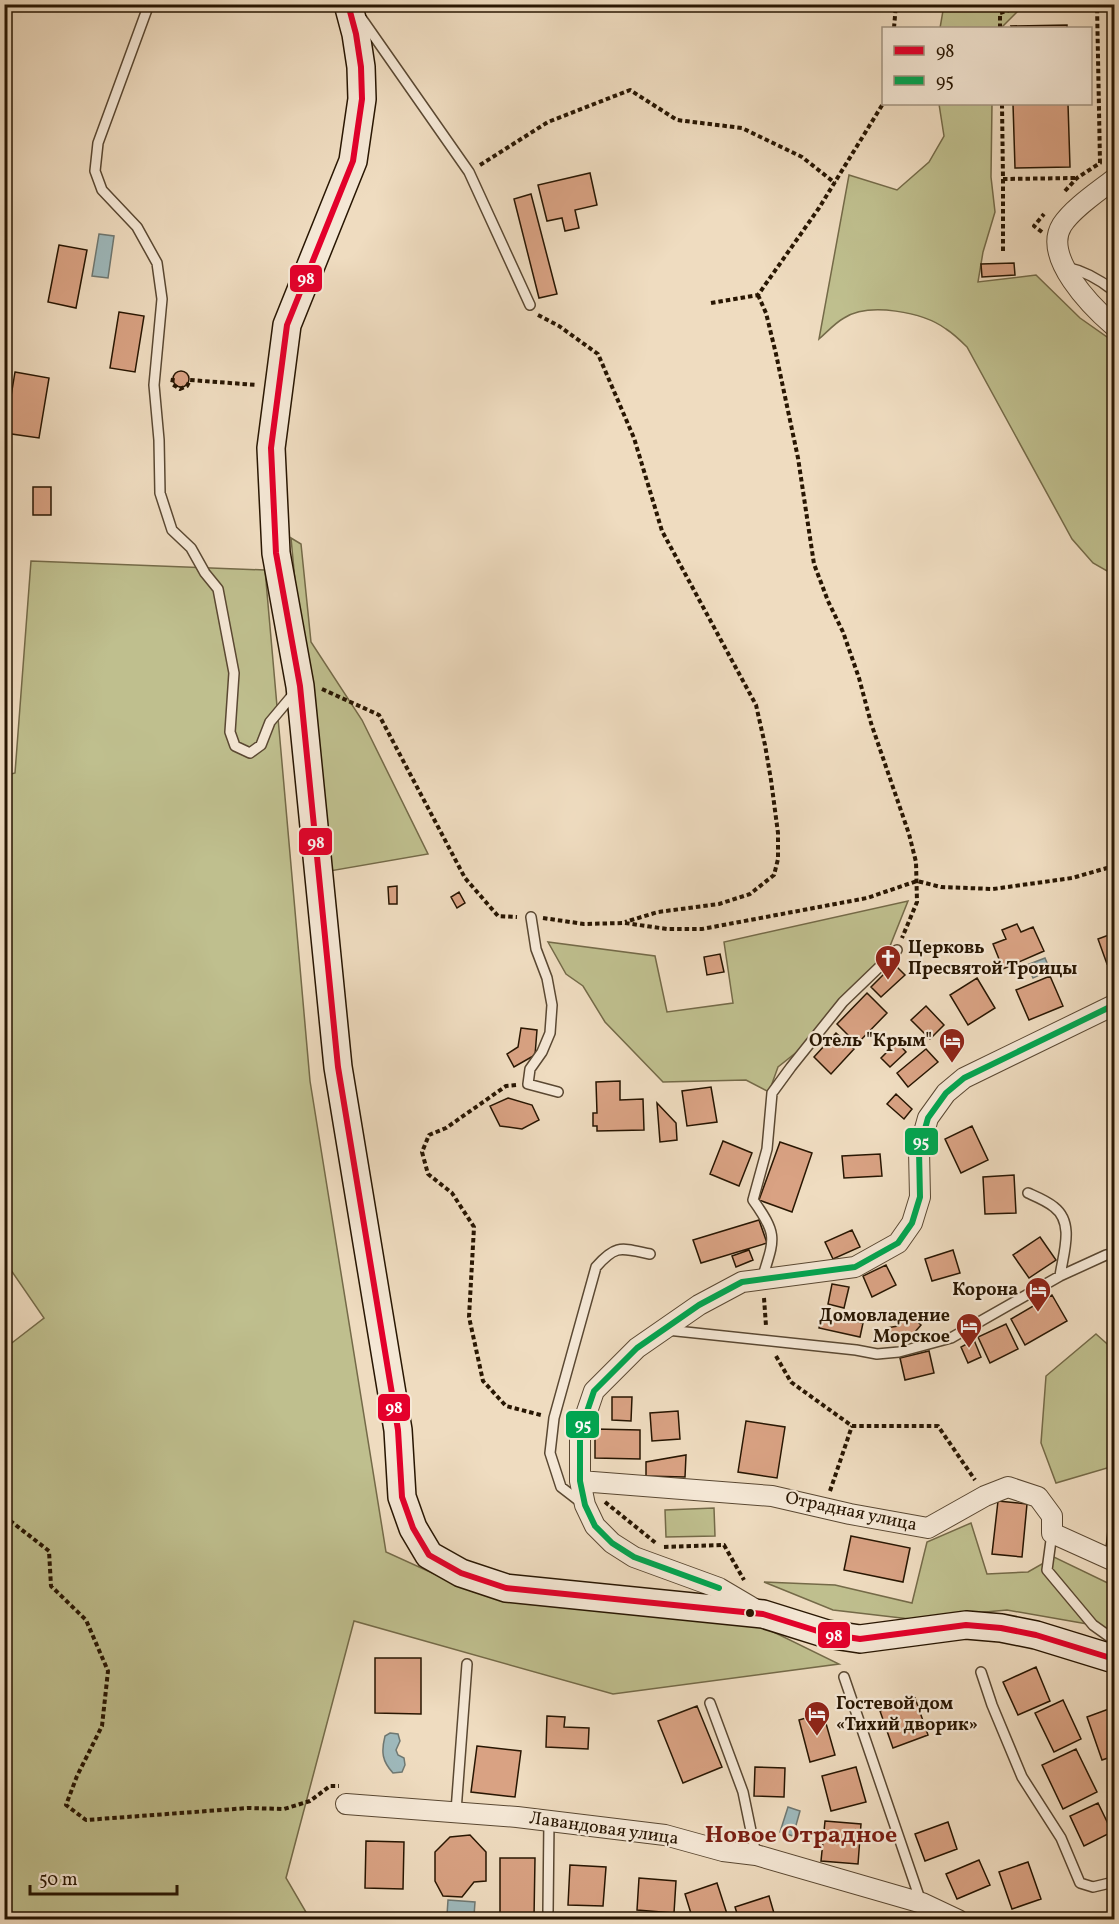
<svg xmlns="http://www.w3.org/2000/svg" width="1119" height="1924" viewBox="0 0 1119 1924" font-family="Vollkorn,serif">
<style>
.green{fill:#bfbf8e;stroke:#746a48;stroke-width:1.5}
.water{fill:#9eb9bc;stroke:#6f7872;stroke-width:1.5}
.building{fill:#d9a283;stroke:#281602;stroke-width:1.5}
.lines{fill:none;stroke-linecap:round;stroke-linejoin:round}
.service-casing{stroke:#5a4832;stroke-width:12}
.minor-casing{stroke:#5a4832;stroke-width:22}
.secondary-casing{stroke:#281602;stroke-width:30}
.path{stroke:#281602;stroke-width:4;stroke-dasharray:4.5 3;stroke-linecap:butt}
.service{stroke:#f5e8d6;stroke-width:9}
.minor{stroke:#f5e8d6;stroke-width:20}
.secondary{stroke:#f5e8d6;stroke-width:27}
.bus-1-casing{stroke:#f5e8d6;stroke-width:10}
.bus-2-casing{stroke:#f5e8d6;stroke-width:10}
.bus-1{stroke:#e4002b;stroke-width:6}
.bus-2{stroke:#00a651;stroke-width:6}
.bus-dot{fill:#281602;stroke:#f5e8d6;stroke-width:2}
.labels{text-anchor:middle;dominant-baseline:central;stroke-width:4.5;stroke-linejoin:round;paint-order:stroke}
.poi-label{font-size:18px;font-weight:bold;fill:#281602;stroke:#f5e8d6;text-anchor:end}
.street-label{font-size:18px;fill:#281602;stroke:#f5e8d6}
.district-label{font-size:24px;font-weight:bold;fill:#7a1f14;stroke:#f5e8d6}
.line-badge{stroke:#f5e8d6;stroke-width:2}
.badge-label{font-size:16px;text-anchor:middle;font-weight:bold;fill:#fff}
</style>
<rect width="100%" height="100%" fill="#efdcc0"/>
<filter id="stains"><feTurbulence type="fractalNoise" baseFrequency=".00333" numOctaves="4"/><feColorMatrix values="0 0 0 0 .2 0 0 0 0 .09 0 0 0 0 .02 0 0 0 .5 -.17"/></filter>
<radialGradient id="worn" r=".72"><stop offset=".6" stop-color="#630" stop-opacity="0"/><stop offset="1" stop-color="#630" stop-opacity=".3"/></radialGradient>
<!-- green -->
<path class="green" d="M944 5V4L1024 5 1001 28H940Z
M939 104H992L991 177 995 212 983 252 978 282 1036 275 1080 318 1114 342V575L1093 563 1072 539 967 347C961 341 954 334 946 329 923 312 869 302 844 318 835 323 827 332 819 339L849 175 897 190 929 162 944 136Z
M291 538 301 544 311 642 362 720 428 854 330 871 307 710Z
M31 561 265 570 310 1081 386 1552 474 1592 743 1617 839 1664 613 1694 354 1621 286 1878 310 1919H5L4 1349 44 1318 4 1260V776L15 773Z
M908 901 884 961 822 1032 778 1067 769 1092 746 1080 663 1082 605 1022 583 986 566 974 548 942 655 956 667 1012 733 1003 724 942Z
M1096 1334 1114 1350V1466L1056 1483 1041 1443 1046 1376Z
M714 1508 715 1536 666 1537 665 1510Z
M971 1523 987 1574 1028 1572 1054 1557 1114 1586V1634L1093 1625 1007 1610 910 1619 833 1610 764 1582 835 1585 912 1603 927 1542Z"/>
<!-- water -->
<path class="water" d="M99 234 114 236 108 278 92 276Z
M1045 958 1050 970 1033 978 1027 965Z
M390 1733 398 1734 400 1741 396 1750 398 1755 404 1758 405 1765 402 1772 393 1773C382 1761 381 1752 385 1736Z
M788 1807 800 1811 793 1836 780 1832Z
M448 1900 475 1902 474 1916 447 1915Z"/>
<!-- building -->
<path class="building" d="M1067 25V28H1012L1011 26Z
M1013 104H1068L1070 167 1015 168Z
M590 173 597 205 575 210 579 228 565 231 562 218 547 221 538 185Z
M531 194 557 294 539 298 514 199Z
M59 245 87 250 76 308 48 302Z
M1014 263 1015 275 982 277 981 264Z
M119 312 144 316 135 372 110 368Z
M173 379a8 8 0 1 1 16 0a8 8 0 1 1-16 0Z
M15 372 49 378 39 438 5 433Z
M33 487H51V515H33Z
M397 886V904H389L388 887Z
M459 892 465 903 457 908 451 897Z
M1017 924 1021 932 1033 927 1044 951 1003 969 993 944 1006 939 1002 930Z
M1114 933V961L1107 964 1098 939Z
M720 954 724 972 707 975 704 957Z
M894 964 905 975 881 997 871 987Z
M1050 976 1063 1006 1029 1020 1016 990Z
M977 978 995 1008 968 1025 950 995Z
M867 993 887 1013 857 1044 837 1024Z
M926 1006 944 1025 930 1039 911 1020Z
M521 1028 537 1030 535 1055 514 1067 507 1054 518 1047Z
M836 1033 854 1049 831 1074 814 1057Z
M897 1042 906 1052 890 1067 881 1058Z
M926 1049 938 1062 908 1087 897 1073Z
M620 1081V1100L643 1099 644 1130 597 1131V1126H593V1113H597L596 1082Z
M711 1087 717 1122 687 1126 682 1091Z
M896 1094 912 1109 904 1119 887 1104Z
M508 1098 532 1105 539 1120 522 1129 500 1126 490 1106Z
M657 1103 676 1123 677 1140 660 1142Z
M972 1126 988 1160 961 1173 945 1139Z
M723 1141 752 1153 739 1186 710 1174Z
M780 1142 812 1153 792 1212 759 1200Z
M880 1154 882 1176 844 1178 842 1156Z
M1014 1175 1016 1213 985 1214 983 1177Z
M759 1220 767 1243 701 1263 693 1240Z
M852 1230 860 1247 833 1259 825 1242Z
M1040 1237 1056 1260 1029 1278 1013 1255Z
M749 1250 753 1260 736 1267 732 1256Z
M953 1250 960 1273 932 1281 925 1259Z
M886 1265 896 1285 872 1297 863 1276Z
M832 1284 849 1287 844 1308 828 1304Z
M1052 1295 1067 1321 1025 1345 1011 1319Z
M822 1314 863 1323 860 1337 819 1328Z
M909 1314 921 1325 908 1340 889 1343 886 1328 898 1326Z
M1006 1324 1018 1349 990 1363 978 1337Z
M974 1340 981 1357 968 1363 961 1347Z
M929 1351 934 1373 905 1380 900 1358Z
M612 1397H632L631 1421 612 1420Z
M678 1411 680 1439 652 1441 650 1413Z
M746 1421 785 1427 777 1478 738 1472Z
M595 1429 640 1430V1459L595 1458Z
M686 1455 685 1477 646 1476V1462Z
M1114 1471V1550L1106 1549Z
M998 1501 1027 1504 1022 1557 992 1554Z
M851 1536 910 1548 903 1582 844 1570Z
M375 1658H421V1714L375 1713Z
M1036 1667 1050 1701 1018 1715 1003 1682Z
M915 1698 928 1735 893 1748 880 1711Z
M1063 1700 1081 1739 1054 1752 1035 1713Z
M697 1706 722 1767 683 1783 658 1721Z
M1114 1707V1756L1102 1760 1087 1717Z
M823 1713 835 1755 810 1762 799 1720Z
M547 1716 565 1717 564 1727 589 1728 588 1749 546 1747Z
M477 1746 521 1751 515 1797 471 1792Z
M1076 1749 1097 1792 1063 1809 1042 1765Z
M755 1767 785 1768 784 1797 754 1796Z
M856 1767 866 1802 831 1811 822 1776Z
M1098 1803 1112 1832 1084 1846 1070 1816Z
M825 1821 861 1824 858 1864 821 1861Z
M948 1822 957 1849 925 1861 915 1834Z
M470 1835 486 1852V1881L474 1882 462 1897 443 1896 435 1881V1852L450 1837Z
M366 1841 404 1842 403 1889 365 1888Z
M500 1858H535L534 1918H500Z
M979 1860 990 1885 957 1899 946 1874Z
M1028 1862 1041 1899 1012 1909 999 1872Z
M570 1865 606 1867 603 1906 568 1905Z
M639 1878 676 1881 674 1913 637 1910Z
M717 1883 729 1920H693L685 1894Z
M769 1896 776 1920H739L735 1907Z"/>
<g class="lines">
<!-- service casing -->
<g class="service-casing">
<path id="service" d="M149 4 98 143 95 171 102 190 137 227 157 263 162 299 154 385 159 440 160 493 172 530 191 548 205 573 218 589 234 673 230 732 235 746 250 753 261 745 270 722 296 691
M1059 4 1060 6
M362 19 469 172 530 305
M1066 267C1085 271 1099 279 1114 291
M531 917 536 949 547 978 552 1005 550 1033 542 1052 530 1069 528 1084 558 1092
M1028 1193C1037 1197 1047 1201 1054 1207 1075 1223 1063 1254 1060 1276
M762 1279C774 1239 779 1236 753 1200L767 1149 772 1093 791 1067 843 1002 897 950
M667 1330 856 1350 877 1354 899 1352 951 1338 1060 1276 1106 1255 1114 1254
M583 1504 561 1487 550 1453 554 1418 596 1267C616 1244 621 1248 650 1254
M1052 1533 1047 1570 1093 1625 1114 1640
M981 1672 992 1705 1022 1777 1061 1838 1080 1883 1093 1887 1114 1882
M844 1677 921 1902
M710 1703 743 1792 756 1855
M456 1811 467 1664
M548 1911 549 1821"/>
</g>
<!-- minor casing -->
<g class="minor-casing">
<path id="minor" d="M1114 179C1099 191 1073 208 1062 225 1042 257 1092 307 1114 326
M580 1481 772 1496 850 1514 928 1528 985 1496 1008 1487 1038 1497 1052 1516V1533L1114 1561
M758 1611 719 1588 634 1557 612 1543 595 1526 585 1505 580 1481V1432L594 1391 637 1348 699 1305 742 1282 855 1267 898 1243 912 1223 920 1197 919 1150 928 1118 946 1093 964 1078 1114 1005
M346 1804 517 1817 665 1835 723 1851 756 1855 922 1903 958 1920"/>
</g>
<!-- secondary casing -->
<g class="secondary-casing">
<path id="secondary" d="M348 4 356 34 361 67 362 99 353 161 287 325 271 448 276 553 300 686 338 1067 398 1430 402 1497 413 1528 429 1555 461 1573 506 1588 763 1614 827 1634 860 1639 966 1625 1001 1628 1036 1635 1114 1659"/>
</g>
<!-- path -->
<path class="path" d="M894 28 896 4
M1000 28V13L1029 4
M1002 104 1003 179 1076 178
M480 165 548 122 630 90 677 120 742 128 802 157 835 183
M1065 191 1077 178 1100 163 1097 4
M1042 232 1034 226 1044 214
M1003 251V179
M758 295 766 313 776 354 798 458 814 564 828 601 843 632 859 678 871 723 909 834 916 862 917 902 902 938
M711 303 758 295 819 208 884 102
M538 315 559 326 598 354 634 438 662 531 756 705 765 745 771 780 778 833V859L774 875 750 894 719 904 658 912 625 922
M173 378 172 384 180 389 187 386 190 380 257 385
M322 689 379 715 465 878 498 916 517 917
M543 918 584 924 625 923 667 929H702L867 898 917 881 941 887 993 889 1072 878 1114 866
M516 1085 506 1086 446 1128 429 1135 422 1152 428 1174 452 1193 474 1227 469 1317 483 1381 506 1406 541 1415
M764 1298 766 1326
M776 1356 791 1382 852 1426H938L975 1480
M830 1491 852 1426
M605 1502 657 1544
M4 1516 49 1551 51 1586 86 1620 108 1671 102 1726 77 1776 66 1805 86 1820 248 1808 284 1809 310 1801 330 1786H339
M664 1547 724 1545 744 1580"/>
<!-- service -->
<use href="#service" class="service"/>
<!-- minor -->
<use href="#minor" class="minor"/>
<!-- secondary -->
<use href="#secondary" class="secondary"/>
<!-- bus-1 casing -->
<g class="bus-1-casing">
<path id="bus-1" d="M348 4 356 34 361 67 362 99 353 161 287 325 271 448 276 553 300 686 338 1067 398 1430 402 1497 413 1528 429 1555 461 1573 506 1588 763 1614 827 1634 860 1639 966 1625 1001 1628 1036 1635 1114 1659"/>
</g>
<!-- bus-2 casing -->
<g class="bus-2-casing">
<path id="bus-2" d="M719 1588 634 1557 612 1543 595 1526 585 1505 580 1481V1432L594 1391 637 1348 699 1305 742 1282 855 1267 898 1243 912 1223 920 1197 919 1150 928 1118 946 1093 964 1078 1114 1005"/>
</g>
<!-- bus-1 -->
<use href="#bus-1" class="bus-1"/>
<!-- bus-2 -->
<use href="#bus-2" class="bus-2"/>
</g>
<!-- icons -->
<defs>
<g id="church-pin" transform="scale(1.35)"><path d="M0 17L-7.5 6A9.5 9.5 0 1 1 7.5 6Z" fill="#8f2418" stroke="#f5e8d6"/><path d="M-1.2-6h2.4v3.5h3.3v2.4h-3.3V6h-2.4V-.1h-3.3v-2.4h3.3Z" fill="#fff"/></g>
<g id="hotel-pin" transform="scale(1.35)"><path d="M0 17L-7.5 6A9.5 9.5 0 1 1 7.5 6Z" fill="#8f2418" stroke="#f5e8d6"/><path d="M-6-4.5h1.5V1H6V5H4.5V3h-9V5H-6ZM-4 0a1.8 1.8 0 1 1 3.6 0ZM.5 0V-2.5h3Q6-2.5 6 0Z" fill="#fff"/></g>
</defs>
<g fill-rule="evenodd">
<use href="#church-pin" x="888" y="958"/>
<use href="#hotel-pin" x="952" y="1041"/>
<use href="#hotel-pin" x="1038" y="1290"/>
<use href="#hotel-pin" x="969" y="1326"/>
<use href="#hotel-pin" x="817" y="1714"/>
</g>
<!-- markers -->
<circle class="bus-dot" cx="750" cy="1613" r="5"/>
<g class="labels">
<!-- poi labels -->
<g class="poi-label">
<text x="908" y="948" text-anchor="start">Церковь<tspan x="908" dy="21">Пресвятой Троицы</tspan></text>
<text x="932" y="1041">Отель "Крым"</text>
<text x="1018" y="1290">Корона</text>
<text x="950" y="1316">Домовладение<tspan x="950" dy="21">Морское</tspan></text>
<text x="836" y="1704" text-anchor="start">Гостевой дом<tspan x="836" dy="21">«Тихий дворик»</tspan></text>
</g>
<!-- street labels -->
<g class="street-label">
<text transform="translate(851 1512) rotate(12)">Отрадная улица</text>
<text transform="translate(604 1829) rotate(8)">Лавандовая улица</text>
</g>
<!-- district labels -->
<g class="district-label">
<text x="801" y="1836">Новое Отрадное</text>
</g>
</g>
<g class="line-badge">
<rect x="289" y="264" width="34" height="29" rx="6" fill="#e4002b"/>
<rect x="298" y="827" width="35" height="29" rx="6" fill="#e4002b"/>
<rect x="904" y="1127" width="35" height="29" rx="6" fill="#00a651"/>
<rect x="377" y="1393" width="34" height="29" rx="6" fill="#e4002b"/>
<rect x="565" y="1410" width="35" height="29" rx="6" fill="#00a651"/>
<rect x="817" y="1621" width="34" height="28" rx="6" fill="#e4002b"/>
</g>
<g class="badge-label">
<text x="306" y="284">98</text>
<text x="316" y="848">98</text>
<text x="921" y="1147">95</text>
<text x="394" y="1413">98</text>
<text x="583" y="1430">95</text>
<text x="834" y="1641">98</text>
</g>
<!-- margin -->
<rect width="1119" height="1924" fill="none" stroke="#efdcc0" stroke-width="24"/>
<rect x="6" y="6" width="1107" height="1912" fill="none" stroke="#281602" stroke-width="3"/>
<rect x="12" y="12" width="1095" height="1900" fill="none" stroke="#281602" stroke-width="1.5"/>
<!-- legend -->
<rect x="882" y="27" width="210" height="78" fill="#f5e8d6" stroke="#a39481" stroke-width="1.5"/>
<rect x="894" y="46" width="30" height="9" fill="#e4002b" stroke="#a39481" stroke-width="1.5"/>
<text x="936" y="57" font-size="18" fill="#281602">98</text>
<rect x="894" y="76" width="30" height="9" fill="#00a651" stroke="#a39481" stroke-width="1.5"/>
<text x="936" y="87" font-size="18" fill="#281602">95</text>
<!-- scale -->
<path d="M30 1885v9h147v-9" fill="none" stroke="#281602" stroke-width="3"/>
<text x="39" y="1885" font-size="18" fill="#281602" stroke="#f5e8d6" stroke-width="4.5" paint-order="stroke">50 m</text>
<rect width="100%" height="100%" filter="url(#stains)"/>
<rect width="100%" height="100%" fill="url(#worn)"/>
</svg>
